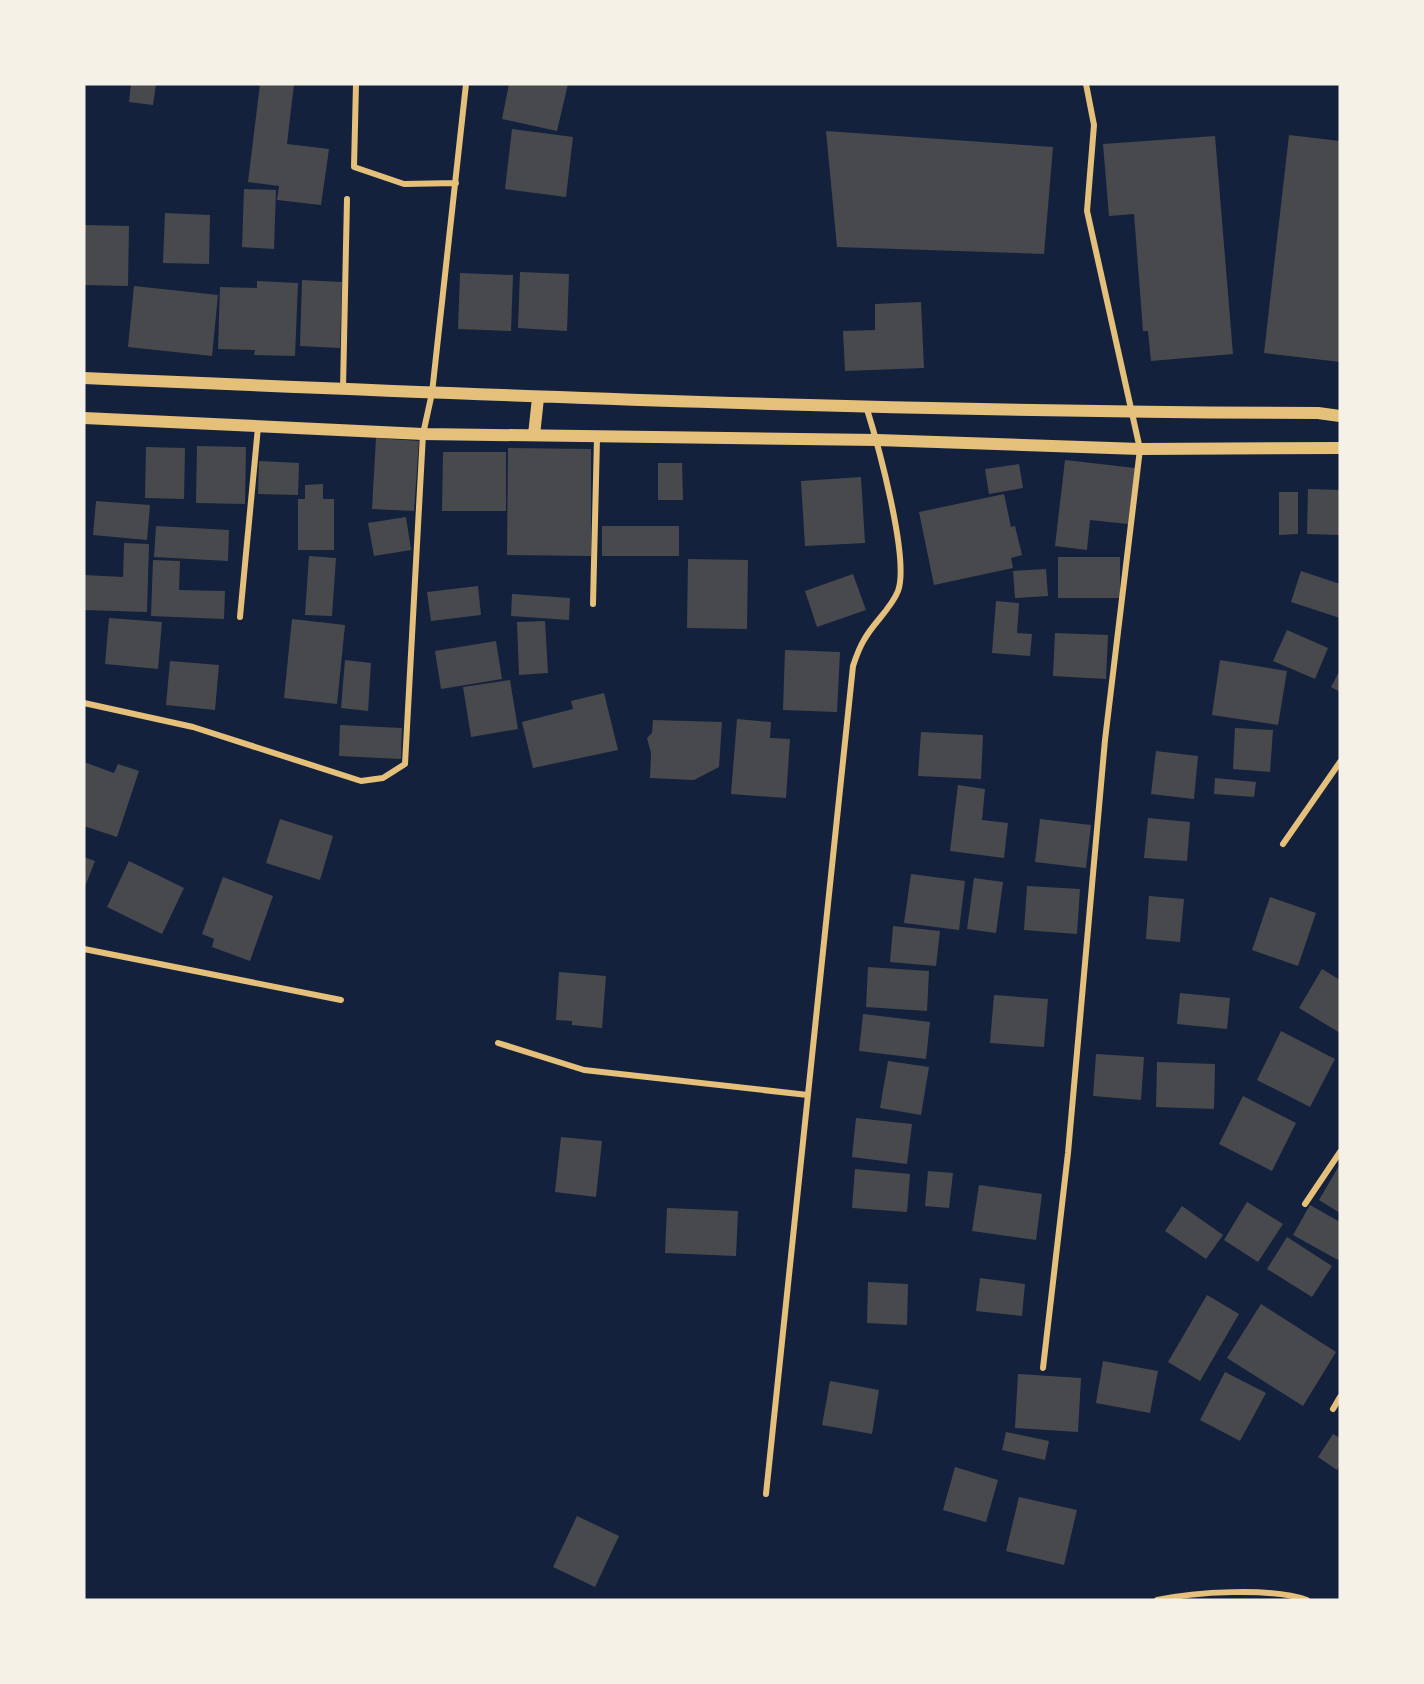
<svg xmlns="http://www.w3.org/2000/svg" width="1424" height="1684" viewBox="0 0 1424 1684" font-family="'Libre Baskerville',serif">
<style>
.building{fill:#48494c}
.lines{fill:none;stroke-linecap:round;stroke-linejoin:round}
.minor{stroke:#e5c07b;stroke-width:6}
.secondary{stroke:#e5c07b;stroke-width:12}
</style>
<rect width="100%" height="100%" fill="#14213d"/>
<!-- building -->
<path class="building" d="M131 84H156L153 105 129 102Z
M260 84H294L287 144 329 149 321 205 277 200 279 186 248 182Z
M509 84H568L557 131 502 119Z
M512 129 573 137 566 197 505 189Z
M826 131 1053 147 1044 254 837 247Z
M1289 135 1340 141V362L1264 353Z
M1215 136 1233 354 1151 361 1148 331H1143L1134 214 1109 216 1103 144Z
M244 189 276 190 274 249 242 247Z
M165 213 210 215 209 264 163 263Z
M84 225 129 226 128 286 84 285Z
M520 272 569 274 567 331 518 328Z
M460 273 513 275 511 331 458 329Z
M302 280 342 282 340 348 300 346Z
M257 281 298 283 295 356 254 355 255 350 218 349 220 287 257 288Z
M134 286 218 295 212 356 128 347Z
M921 302 924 368 845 371 843 331 875 330V304Z
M376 438 419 441 414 511 372 509Z
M197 446 246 447 245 504 196 503Z
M146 447 185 448 184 499 145 498Z
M508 448 591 449V556L507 555Z
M443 452H506V511H442Z
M1065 460 1135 468 1128 524 1090 520 1087 550 1055 546Z
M259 461 299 463 298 495 258 494Z
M658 463H682L683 500H658Z
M1019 464 1023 488 989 494 985 469Z
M861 477 865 543 805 546 801 481Z
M323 484V499H334V550H298V499H305V485Z
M1308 489 1340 490V535L1307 534Z
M1279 492H1298V534L1279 535Z
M1004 494 1011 527 1015 526 1022 555 1011 558 1013 568 934 585 919 512Z
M96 501 150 505 147 540 93 535Z
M406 517 411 550 374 556 368 523Z
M156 526 229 530 228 561 154 557Z
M602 526H679V556H602Z
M124 543 149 544 147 612 84 610V575L123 577Z
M309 556 336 558 332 616 305 615Z
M1058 557H1120V598H1058Z
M688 559 748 560 747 629 687 628Z
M153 560 180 561 179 590 225 591 224 619 151 616Z
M1046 569 1048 596 1015 598 1013 571Z
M1301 571 1340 584V618L1291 602Z
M853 574 866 610 817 627 805 591Z
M478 586 481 615 431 621 427 592Z
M512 594 570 598 569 620 511 616Z
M996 601 1019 603 1017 633 1032 634 1030 656 992 653Z
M109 618 162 622 158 669 105 664Z
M292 619 345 625 337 704 284 698Z
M545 621 548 673 519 675 517 622Z
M1287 630 1328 648 1315 679 1273 661Z
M1055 633 1108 635 1106 679 1053 676Z
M496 641 502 679 441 689 435 651Z
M785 650 840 652 837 712 783 710Z
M345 660 371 663 368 711 341 708Z
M1220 660 1287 671 1278 725 1212 715Z
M170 661 219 665 215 710 166 705Z
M1340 670V692L1331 687Z
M510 680 518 729 471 737 463 687Z
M604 693 618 750 533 768 522 722 573 709 571 701Z
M737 719 771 722 770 738 790 739 786 798 731 794Z
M653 720 722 722 719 767 694 780 650 778 651 753 647 738 652 733Z
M340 725 402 728 401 759 339 756Z
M1235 728 1273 730 1270 772 1233 769Z
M921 732 983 735 981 779 918 776Z
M1156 751 1198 756 1194 799 1151 794Z
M84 762 114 773 118 764 139 771 117 837 84 826Z
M1215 778 1256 782 1254 797 1214 794Z
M958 785 985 789 982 820 1008 823 1004 858 950 851Z
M1148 818 1190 822 1187 861 1144 858Z
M280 819 333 836 320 880 266 863Z
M1040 819 1091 825 1086 868 1035 862Z
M84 857 95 861 84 889Z
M129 861 184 888 162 934 107 907Z
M911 874 965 881 959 930 904 923Z
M223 877 273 896 250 961 212 947 214 939 202 934Z
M974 878 1003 882 996 933 967 929Z
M1027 886 1080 889 1077 934 1024 930Z
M1149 896 1184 899 1180 942 1146 939Z
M1270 897 1316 913 1298 966 1252 950Z
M893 926 940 931 936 966 890 962Z
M868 967 929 971 927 1011 866 1007Z
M1322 969 1340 980V1033L1299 1008Z
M559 972 606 976 602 1028 572 1025V1021L556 1020Z
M1180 993 1230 998 1227 1029 1177 1024Z
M994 995 1048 999 1044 1047 990 1043Z
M863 1014 930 1022 926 1059 859 1051Z
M1281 1031 1335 1059 1310 1107 1257 1080Z
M1096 1054 1144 1057 1141 1100 1093 1096Z
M888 1061 929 1067 921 1115 880 1108Z
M1157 1062 1215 1064 1214 1109 1156 1107Z
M1243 1096 1296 1123 1272 1171 1219 1144Z
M856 1118 912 1124 907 1164 852 1157Z
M561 1137 602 1141 596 1197 555 1192Z
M1340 1164V1213L1319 1200Z
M855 1169 910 1174 907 1212 852 1208Z
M928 1171 953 1173 949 1208 925 1206Z
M979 1185 1042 1194 1036 1240 972 1231Z
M1247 1202 1283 1224 1258 1262 1224 1240Z
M1310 1205 1340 1222V1256L1338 1260 1293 1235Z
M1182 1206 1223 1235 1206 1259 1165 1231Z
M667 1208 738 1211 736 1256 665 1253Z
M1287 1237 1332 1266 1312 1297 1267 1269Z
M980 1278 1025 1284 1022 1316 976 1311Z
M868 1282 908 1284 907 1325 867 1323Z
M1207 1295 1239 1314 1200 1381 1168 1362Z
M1261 1304 1336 1352 1303 1406 1227 1358Z
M1103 1361 1158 1371 1150 1413 1096 1403Z
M1225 1372 1266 1393 1240 1441 1200 1420Z
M1018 1374 1081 1378 1078 1432 1015 1428Z
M830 1381 879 1390 872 1434 822 1425Z
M1006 1432 1049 1441 1045 1460 1002 1450Z
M1333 1434 1340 1438V1465L1337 1470 1318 1457Z
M955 1467 998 1480 986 1522 943 1510Z
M1019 1497 1077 1510 1064 1565 1006 1551Z
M577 1516 619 1536 595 1587 553 1567Z"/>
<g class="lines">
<!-- minor -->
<path class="minor" d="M356 84 354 167 404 184 456 183
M343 389 347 199
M593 604 597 438
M240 617 258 427
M84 703 193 727 361 781 383 778 405 764 423 434 432 393 466 84
M1283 844 1340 762
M84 949 341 1000
M498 1043 584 1070 808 1095
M1305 1204 1340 1152
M1043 1368 1068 1153 1105 740 1140 449 1087 211 1094 125 1086 84
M1333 1409 1340 1397
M766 1494 853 666C856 657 859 648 864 640 873 623 891 609 898 591 910 559 877 441 866 406
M1157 1600C1194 1592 1271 1587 1307 1600"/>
<!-- secondary -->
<path class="secondary" d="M84 378C495 396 906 412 1318 413L1340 416
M84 418 423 434 877 440 1140 449 1340 448
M534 435 538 398"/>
</g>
<!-- border -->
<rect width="1424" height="1684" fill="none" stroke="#f6f1e7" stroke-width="171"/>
</svg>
